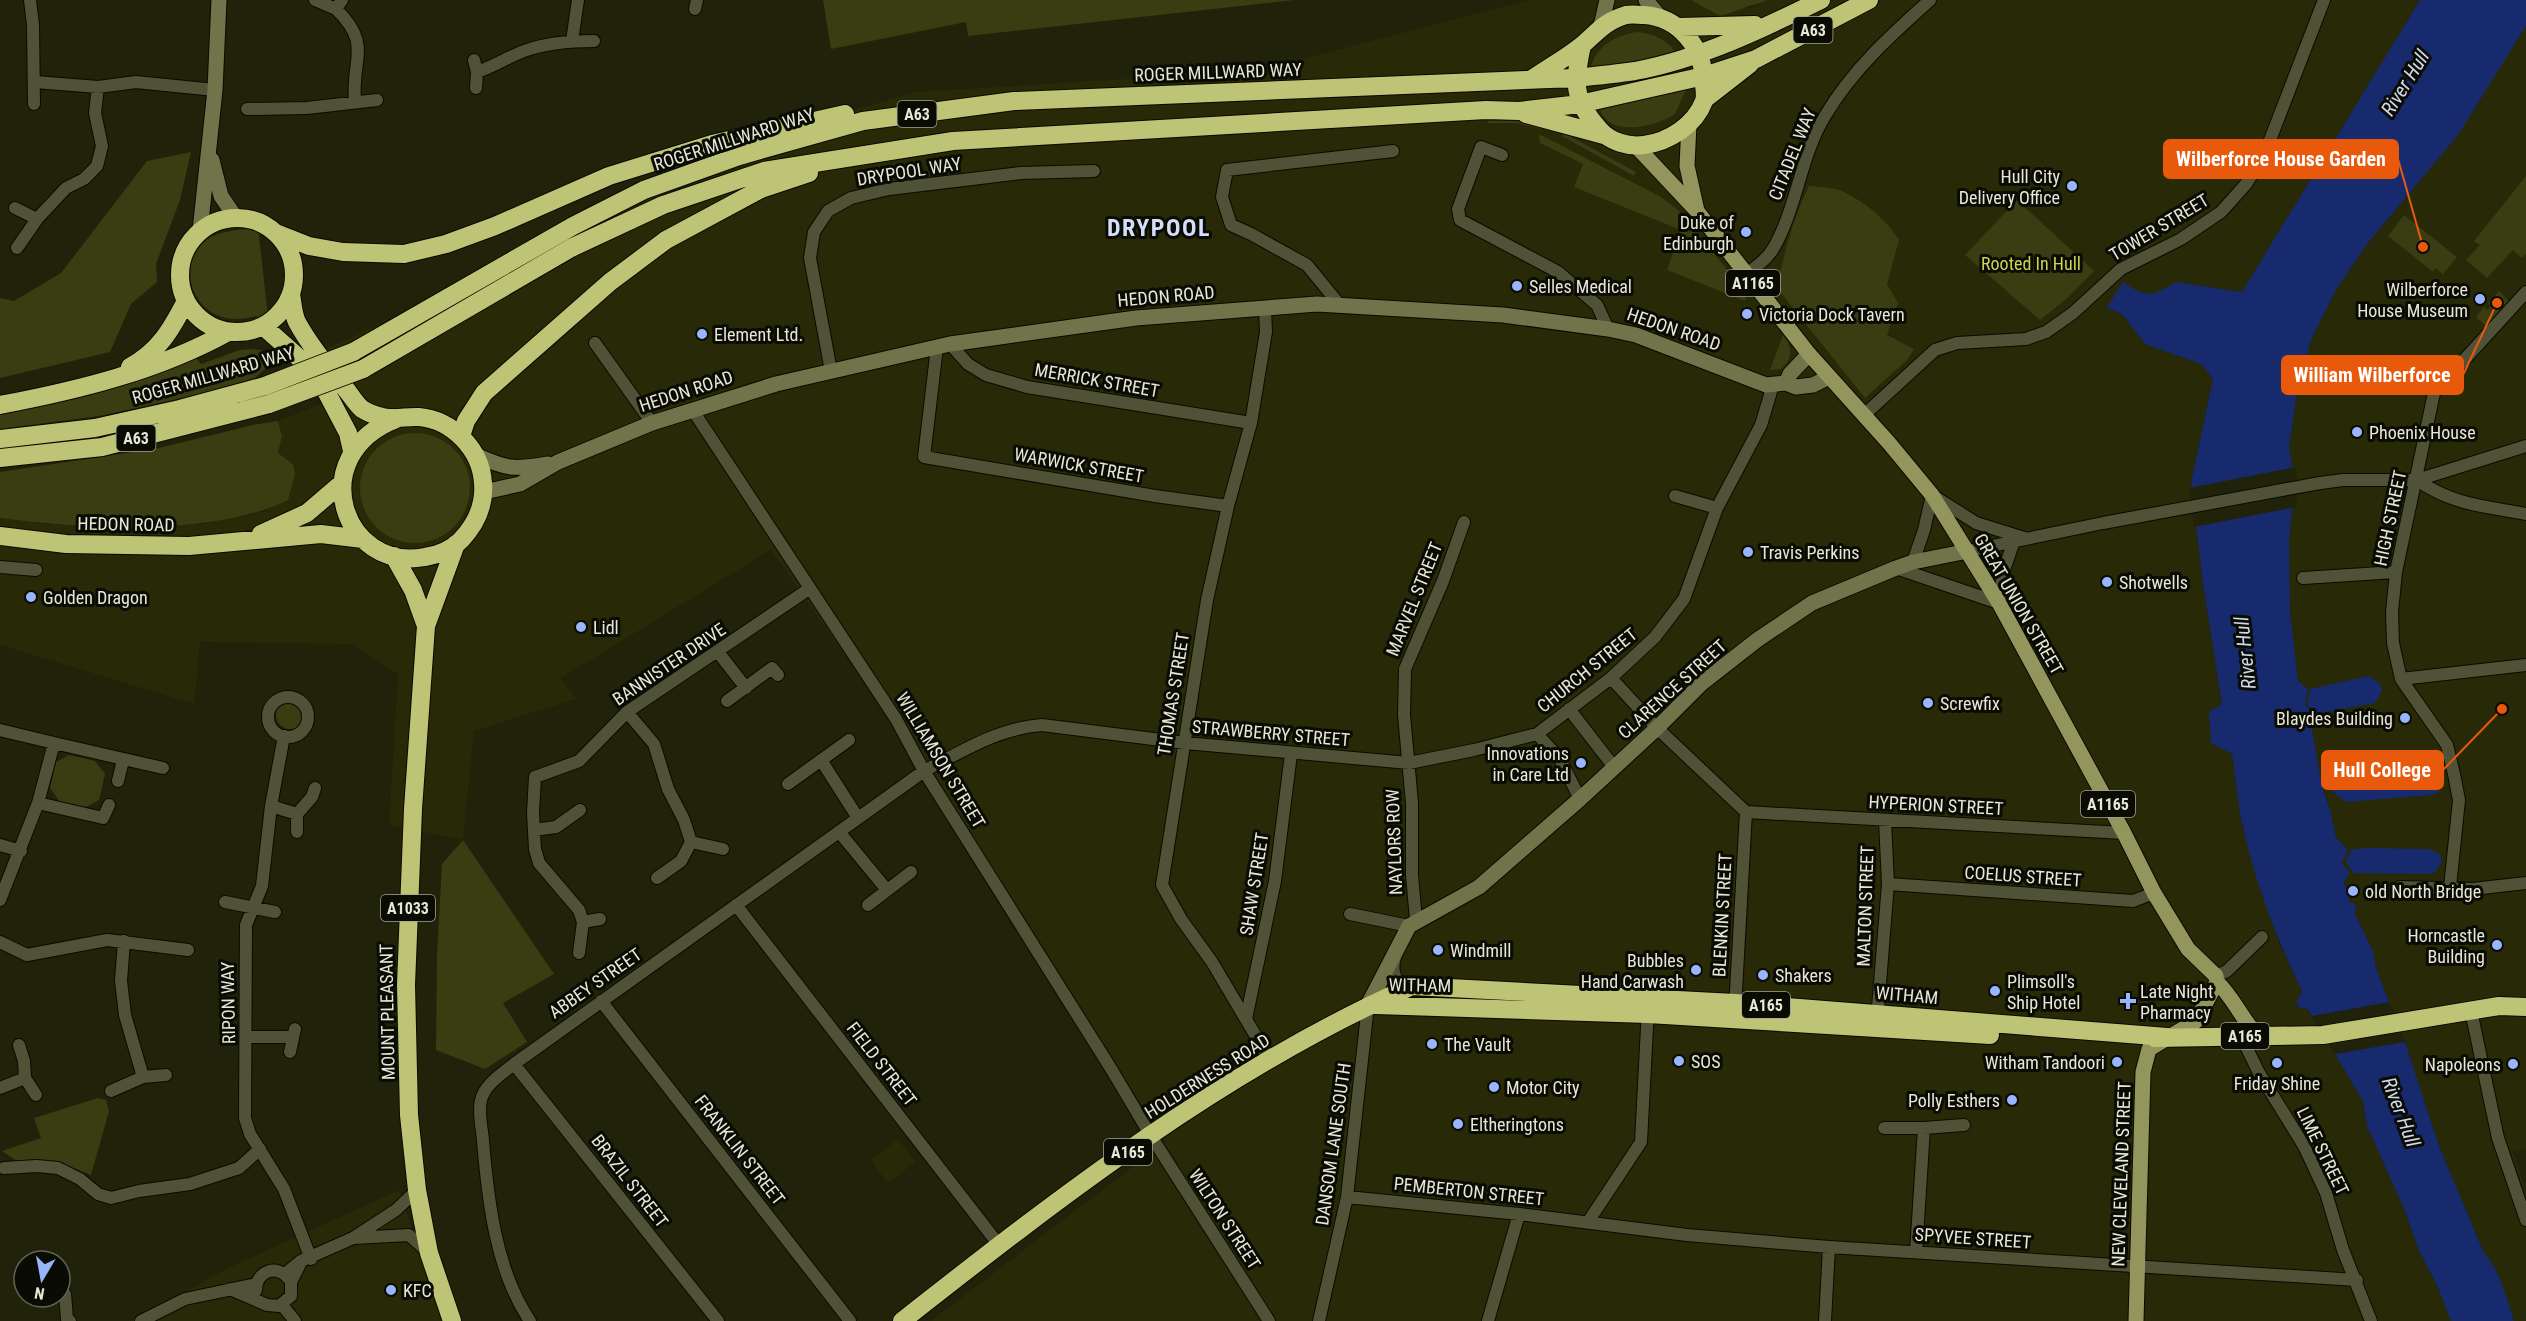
<svg xmlns="http://www.w3.org/2000/svg" width="2526" height="1321" viewBox="0 0 2526 1321" font-family="'Roboto Condensed',sans-serif">
<style>
.built{fill:#272907;fill-rule:evenodd}
.green{fill:#3a3d12}
.water{fill:#182a6e}
.pier{fill:#202209}
.lines{fill:none;stroke-linecap:round;stroke-linejoin:round}
.street-casing{stroke:#0a0b00;stroke-width:14}
.secondary-casing{stroke:#0a0b00;stroke-width:17}
.primary-casing{stroke:#0a0b00;stroke-width:17}
.highway-casing{stroke:#0a0b00;stroke-width:20}
.street{stroke:#505238;stroke-width:12}
.secondary{stroke:#71744a;stroke-width:15}
.primary{stroke:#92965d;stroke-width:15}
.highway{stroke:#bec475;stroke-width:18}
.highway-bridge-casing{stroke:#0a0b00;stroke-width:20;stroke-linecap:butt}
.highway-bridge{stroke:#bec475;stroke-width:18}
.poi-dot{fill:#99b5fd;stroke:#0a0b03;stroke-width:2}
.labels{text-anchor:middle;dominant-baseline:central;stroke-width:6;stroke-linejoin:round;paint-order:stroke}
.shield{fill:#0a0b03;stroke:#a3a598;stroke-width:1.5}
.shield-label{font-size:16px;font-weight:bold;fill:#e5e7d8}
.street-label{font-size:18px;fill:#e5e7d8;stroke:#0a0b03}
.poi-label{font-size:18px;fill:#e5e7d8;stroke:#0a0b03;text-anchor:start}
.park-label{font-size:18px;fill:#cdd454;stroke:#0a0b03}
.water-label{font-size:20px;font-style:italic;fill:#cfd8ed;stroke:#0a0b03}
.district-label{font-size:24px;font-weight:bold;letter-spacing:1.5px;fill:#d2defa;stroke:#0a0b03}
.leader{fill:none;stroke:#e8590c;stroke-width:2}
.callout-dot{fill:#e8590c;stroke:#0a0b03;stroke-width:2}
.callout{fill:#e8590c;stroke:#e8590c;stroke-width:2}
.callout-label{font-size:20px;text-anchor:middle;font-weight:bold;fill:#fff}
</style>
<rect width="100%" height="100%" fill="#202209"/>
<!-- built -->
<path class="built" d="M1528 0H1691L1720 16 1737 12 1743 8 1755 7 1767 0H2420L2242 292 2176 282 2157 294H2141L2107 307 2123 315 2145 344 2201 364 2213 379 2191 483 2203 584 2222 704 2209 712 2211 726 2232 754 2243 830 2279 943 2302 991 2300 1008 2307 1009 2363 1101 2367 1126 2405 1211 2420 1253 2436 1283 2451 1321H931L1165 1142 941 791 771 550 561 678 576 699 474 731 463 840 389 825 398 674 353 644 200 642 194 704 0 645V518L46 524 104 527 201 524 267 511 293 464 278 453 282 436 278 421 340 396 309 356 399 316 593 205 742 142 916 92 1257 71ZM376 448 471 488 468 506 460 520 365 464Z
M2526 26V1149L2513 1152 2526 1191V1321H2514L2501 1284 2488 1257 2484 1253 2439 1146 2406 1045 2376 968 2373 951 2350 904 2331 813 2318 770 2312 730 2313 714 2305 704 2294 664 2288 573 2289 448 2297 392 2311 340 2336 290 2367 244 2426 173Z
M898 1139 915 1162 888 1184 871 1160Z
M399 1190 444 1321H132L230 1267Z"/>
<!-- green -->
<path class="green" d="M823 0H1295L968 36 966 22 831 49Z
M1691 0H1767C1758 5 1752 4 1744 8 1736 11 1729 14 1720 16Z
M1637 32C1652 33 1669 40 1676 54L1590 71C1595 46 1614 36 1637 32Z
M1686 90 1675 114C1655 127 1608 139 1599 107Z
M1526 120 1555 128 1554 132 1516 123H1488V121Z
M1564 133 1636 172 1634 176 1562 136Z
M1539 134 1661 197 1678 210 1698 233 1747 295 1745 301 1667 270 1681 230 1574 187 1583 164 1540 143Z
M191 152 180 200 156 264 157 282 131 304 110 352 0 378V298L14 301 61 273 147 161Z
M2526 176V254L2522 258 2513 250 2487 278 2466 260 2480 245 2474 241Z
M1809 186C1819 187 1832 187 1842 191 1865 202 1886 219 1899 240L1887 284 1898 303 1887 335 1914 349 1908 359 1865 398 1777 288C1784 253 1793 218 1809 186Z
M2017 200 2094 271 2065 300 2040 320 1965 255Z
M2404 215 2457 257 2443 274 2435 268 2433 272 2388 236Z
M258 227 270 334 256 316C192 335 169 258 213 236 225 230 245 230 258 227Z
M2499 291 2510 302 2487 327 2476 317 2484 307 2488 310 2491 306 2488 303Z
M1783 335C1793 347 1793 359 1781 369L1770 370Z
M252 349 265 351 271 363 255 378 201 394 99 416 0 429V413L77 398 196 358 201 364 240 350Z
M278 421 282 436 278 453 293 464 295 475 288 500C214 537 81 529 0 518V472L159 448 253 425Z
M360 488a55 55 0 1 1 110 0a55 55 0 1 1-110 0Z
M276 715a14 14 0 1 1 28 0a14 14 0 1 1-28 0Z
M69 755 95 761 105 774 99 800 84 808 60 802 50 788 56 762Z
M463 840 554 974 503 1003 527 1042 485 1069 436 1050 437 955 442 864Z
M98 1098 106 1100 109 1111 91 1175 60 1163H20L2 1151 41 1138 34 1118Z"/>
<!-- water -->
<path class="water" d="M2420 0H2526V26L2458 135 2367 244 2336 290 2311 340 2297 392 2289 448 2295 483 2289 541 2290 612 2298 681 2308 689 2305 704 2313 714 2312 730 2322 786 2331 813 2336 838 2348 850 2342 863 2350 873 2344 881 2350 903 2356 904 2355 914 2373 951 2376 968 2406 1045 2439 1146 2484 1253C2500 1269 2507 1300 2514 1321H2451L2436 1283 2420 1253 2405 1211 2367 1126 2363 1101 2308 1009 2300 1008 2296 1003 2302 991C2277 940 2257 887 2244 832 2238 807 2236 780 2232 754L2211 743 2209 712 2222 704 2203 584 2191 483 2213 379 2201 364 2145 344 2123 315 2107 307 2123 282C2147 298 2152 297 2176 282L2242 292Z
M2369 676 2380 684 2382 691 2375 703 2315 714 2307 704 2310 689Z
M2428 753 2434 756 2441 784 2438 792 2431 795 2347 802C2338 798 2334 790 2324 786L2320 770 2327 768 2328 762Z
M2365 848 2429 849 2440 855 2442 861 2436 872 2430 874 2353 873 2346 862 2351 850Z"/>
<!-- pier -->
<path class="pier" d="M2295 467 2298 483 2296 507 2194 527 2189 488Z
M2389 1002 2405 1042 2335 1054 2312 1016Z"/>
<g class="lines">
<!-- street casing -->
<g class="street-casing">
<path id="street" d="M30 0 33 25 34 104
M315 0 336 9
M342 0 336 9C373 45 351 59 355 101
M695 9 697 0
M572 41 578 0
M474 60 477 72 476 88
M477 72C493 67 508 57 524 51 546 43 570 41 594 41
M35 82 98 87 136 82 215 90
M247 109 307 108 377 100
M1502 155 1481 147 1458 209 1460 220 1558 272 1597 305 1608 329
M15 208 37 219
M17 248 37 219 66 188 84 179 97 166 102 146 95 113 98 87
M1746 274C1756 267 1766 260 1773 249 1797 208 1800 157 1825 116 1852 70 1891 35 1930 0
M1339 304 1307 265 1251 234 1231 225 1222 197 1227 170 1393 151
M1265 308 1266 332 1251 423 1228 506 1207 600 1162 885 1181 919 1212 962 1270 1060
M595 343 652 423
M950 344 968 364 986 375 1027 387 1251 423
M937 347 924 457 1155 496 1228 506
M831 371 810 258 814 232 828 211 851 198 889 189 1021 173 1094 171
M692 409 896 719 924 771 1110 1067 1151 1136 1269 1321
M1864 415 1935 350 1957 343 2026 339 2046 332 2073 313 2121 269 2181 239 2221 212 2246 184 2265 153 2324 0
M2417 480C2453 505 2484 506 2526 514
M1675 496 1717 508
M1968 551 2103 523 2320 483 2343 480H2417L2526 446
M1913 562 1924 530 1932 495 1976 523 2024 538
M0 567 36 570
M1896 568 1999 603 2003 573 2014 541
M2303 578 2396 572
M718 652 746 688
M1611 678 1657 728 1746 812
M2401 679 2526 665
M268 717a20 20 0 1 1 40 0a20 20 0 1 1-40 0Z
M727 701 772 668 778 675
M1569 709 1614 767
M627 712 654 744 668 789 684 820 691 842 681 861 657 878
M0 730 54 743
M1537 734 1560 759 1580 799
M284 736 271 806 262 886 246 925 245 1118 250 1134 284 1189 311 1259
M821 760 858 818
M118 781 123 760
M788 784 849 740
M38 803 103 818 109 805
M271 806 297 814
M1746 812 2124 833
M534 830 556 827 580 810
M297 832V814L312 797 315 788
M840 833 887 890
M691 842 723 849
M0 845 21 851
M1888 884 2133 901 2154 893
M2400 887 2473 889 2526 883
M2450 887 2459 800 2454 774 2447 745 2401 679 2393 643 2392 612 2396 572 2434 393 2526 292
M0 900 38 803 54 743 163 768
M225 902 275 912
M736 905 999 1245
M868 905 911 872
M1350 914 1409 926
M1416 920 1412 875V803L1404 715 1405 669 1443 581 1464 522
M583 922 600 919
M124 941 121 981 125 1015 143 1077
M0 942 27 955 107 940 188 950
M579 953 583 922 579 910 539 863 535 849 533 813 535 777 579 761 627 712 809 589
M1395 957C1392 969 1393 974 1400 984L1412 986
M2216 976 2227 971 2262 937
M601 1001 850 1321
M1735 1009 1746 812
M2471 1011 2498 1138 2526 1220
M1246 1019 1275 881 1291 754
M1877 1020 1888 884 1885 821
M2241 1036 2259 1073 2304 1146 2326 1193 2343 1250 2371 1321
M247 1037H291
M19 1045 24 1061 25 1078 36 1095
M290 1052 295 1029
M514 1064 718 1321
M0 1088 25 1078
M111 1091 143 1077 166 1075
M1884 1128H1924L1964 1125
M4 1168 37 1166 58 1168 80 1179 98 1194 111 1198 139 1191 190 1184 239 1168 260 1149
M1347 1197 1519 1214 1687 1235 1829 1247 2357 1280
M1588 1222 1641 1142 1648 1008
M354 1238 409 1235 429 1253
M1916 1252 1924 1128
M285 1274 301 1261 353 1238 396 1210 417 1190
M230 1289 267 1305 279 1306 291 1296V1282L300 1264
M256 1290C257 1270 277 1264 289 1279
M65 1294 67 1319 70 1321
M282 1305 295 1321
M141 1321 185 1299 256 1284
M530 1321C496 1271 488 1201 483 1141 482 1128 478 1113 481 1100 485 1084 502 1074 514 1064L924 771C963 751 998 728 1042 725L1185 743 1409 763 1474 750 1537 734 1611 678 1655 637 1684 599 1717 508 1761 425 1773 385
M1319 1321 1347 1197 1368 1005
M1488 1321 1519 1214
M1825 1321 1829 1247"/>
</g>
<!-- secondary casing -->
<g class="secondary-casing">
<path id="secondary" d="M1646 0 1659 16
M1601 26 1607 0
M212 160 221 196 236 218
M200 231 215 90 219 0
M1786 383 1790 374 1809 354
M476 455C506 469 515 470 548 464
M484 492 520 484 558 462 652 423 776 384 950 344 1136 318 1317 304 1503 315 1608 329 1636 335 1766 385 1786 383 1796 387 1813 385 1829 377
M1368 1005 1409 926 1479 887 1580 799 1657 728 1702 683 1757 640 1812 603 1896 568 1913 562 1968 551"/>
</g>
<!-- primary casing -->
<g class="primary-casing">
<path id="primary" d="M1689 124 1687 166 1697 211
M1636 146 1697 211 1809 354 1889 443 1932 495 1999 603 2124 833 2154 893 2188 949 2216 976 2217 982 2196 1021 2149 1049 2143 1072 2136 1321
M2217 982C2234 998 2242 1020 2258 1036"/>
</g>
<!-- highway casing -->
<g class="highway-casing">
<path id="highway" d="M1679 27 1755 25
M1532 79C1548 68 1566 58 1581 46 1599 31 1602 23 1626 15 1632 14 1638 15 1644 15 1679 17 1704 48 1704 83 1704 88 1706 95 1704 101 1695 125 1669 142 1644 145 1628 147 1610 142 1599 129 1572 99 1574 82 1582 45
M1705 99 1750 64
M1526 114 1604 135
M180 275a57 57 0 1 1 114 0a57 57 0 1 1-114 0Z
M276 233 309 246 343 252 404 254 446 244 495 226 609 176 712 144 845 114
M291 295C293 304 293 314 297 322 310 346 328 367 345 388 350 394 356 404 362 409 367 412 374 415 379 416 392 421 406 416 419 417 453 420 481 450 483 483 485 506 476 524 461 540 451 550 438 555 425 557 343 573 303 455 396 419
M263 326 317 374 348 433 352 451
M353 352 573 226 644 190 739 156 863 121 1014 101 1575 78C1595 76 1615 74 1635 71 1700 59 1762 29 1821 0
M130 367C159 351 171 330 186 301
M363 369 571 248 663 205 764 171 953 141 1486 110 1519 111 1580 104 1704 76 1756 59 1869 0
M0 405C79 390 157 371 228 332
M461 436 466 421 484 393 610 282 666 240 761 189 809 173
M0 439 95 428 180 409 265 386
M0 458 102 447 269 404
M261 534 307 513 342 483
M0 536 66 544 189 546 321 534 363 539
M394 556 413 590 426 626
M1376 1005 1648 1014 1990 1035
M2155 1038 2323 1035 2499 1006 2526 1007
M452 1321 429 1253 417 1190 409 1115 406 985 413 809 426 626 456 544
M902 1321C1061 1196 1226 1068 1412 986L1735 1003 2167 1037"/>
</g>
<!-- street -->
<use href="#street" class="street"/>
<!-- secondary -->
<use href="#secondary" class="secondary"/>
<!-- primary -->
<use href="#primary" class="primary"/>
<!-- highway -->
<use href="#highway" class="highway"/>
<!-- highway-bridge casing -->
<g class="highway-bridge-casing">
<path id="highway-bridge" d="M265 386 353 352
M269 404 363 369"/>
</g>
<!-- highway-bridge -->
<use href="#highway-bridge" class="highway-bridge"/>
</g>
<!-- markers -->
<g class="poi-dot">
<circle cx="2072" cy="186" r="6"/>
<circle cx="1746" cy="232" r="6"/>
<circle cx="1517" cy="286" r="6"/>
<circle cx="2480" cy="299" r="6"/>
<circle cx="1747" cy="314" r="6"/>
<circle cx="702" cy="334" r="6"/>
<circle cx="2357" cy="432" r="6"/>
<circle cx="1748" cy="552" r="6"/>
<circle cx="2107" cy="582" r="6"/>
<circle cx="31" cy="597" r="6"/>
<circle cx="581" cy="627" r="6"/>
<circle cx="1928" cy="703" r="6"/>
<circle cx="2405" cy="718" r="6"/>
<circle cx="1581" cy="763" r="6"/>
<circle cx="2353" cy="891" r="6"/>
<circle cx="2497" cy="945" r="6"/>
<circle cx="1438" cy="950" r="6"/>
<circle cx="1696" cy="970" r="6"/>
<circle cx="1763" cy="975" r="6"/>
<circle cx="1995" cy="991" r="6"/>
<path d="M2125 992h6v6h6v6h-6v6h-6v-6h-6v-6h6z"/>
<circle cx="1432" cy="1044" r="6"/>
<circle cx="1679" cy="1061" r="6"/>
<circle cx="2117" cy="1062" r="6"/>
<circle cx="2277" cy="1063" r="6"/>
<circle cx="2513" cy="1064" r="6"/>
<circle cx="1494" cy="1087" r="6"/>
<circle cx="2012" cy="1100" r="6"/>
<circle cx="1458" cy="1124" r="6"/>
<circle cx="391" cy="1290" r="6"/>
</g>
<g class="labels">
<!-- shield labels -->
<g class="shield">
<rect x="1793.5" y="17" width="39" height="26" rx="4.5"/>
<rect x="897.5" y="101" width="39" height="26" rx="4.5"/>
<rect x="1726" y="270" width="54" height="26" rx="4.5"/>
<rect x="116.5" y="425" width="39" height="26" rx="4.5"/>
<rect x="2081" y="791" width="54" height="26" rx="4.5"/>
<rect x="381" y="895" width="54" height="26" rx="4.5"/>
<rect x="1742" y="992" width="48" height="26" rx="4.5"/>
<rect x="2221" y="1023" width="48" height="26" rx="4.5"/>
<rect x="1104" y="1139" width="48" height="26" rx="4.5"/>
</g>
<g class="shield-label">
<text x="1813" y="30">A63</text>
<text x="917" y="114">A63</text>
<text x="1753" y="283">A1165</text>
<text x="136" y="438">A63</text>
<text x="2108" y="804">A1165</text>
<text x="408" y="908">A1033</text>
<text x="1766" y="1005">A165</text>
<text x="2245" y="1036">A165</text>
<text x="1128" y="1152">A165</text>
</g>
<!-- street labels -->
<g class="street-label">
<text transform="translate(1218 72) rotate(-2)">ROGER MILLWARD WAY</text>
<text transform="translate(734 139) rotate(-18)">ROGER MILLWARD WAY</text>
<text transform="translate(1792 154) rotate(-68)">CITADEL WAY</text>
<text transform="translate(909 171) rotate(-9)">DRYPOOL WAY</text>
<text transform="translate(2159 227) rotate(-31)">TOWER STREET</text>
<text transform="translate(1166 296) rotate(-5)">HEDON ROAD</text>
<text transform="translate(1674 329) rotate(19)">HEDON ROAD</text>
<text transform="translate(213 375) rotate(-16)">ROGER MILLWARD WAY</text>
<text transform="translate(1097 380) rotate(10)">MERRICK STREET</text>
<text transform="translate(686 391) rotate(-18)">HEDON ROAD</text>
<text transform="translate(1079 465) rotate(10)">WARWICK STREET</text>
<text transform="translate(2390 518) rotate(-78)">HIGH STREET</text>
<text transform="translate(126 524) rotate(1)">HEDON ROAD</text>
<text transform="translate(1414 599) rotate(-68)">MARVEL STREET</text>
<text transform="translate(2019 604) rotate(60)">GREAT UNION STREET</text>
<text transform="translate(669 664) rotate(-34)">BANNISTER DRIVE</text>
<text transform="translate(1587 670) rotate(-39)">CHURCH STREET</text>
<text transform="translate(1672 689) rotate(-42)">CLARENCE STREET</text>
<text transform="translate(1173 694) rotate(-81)">THOMAS STREET</text>
<text transform="translate(1271 733) rotate(5)">STRAWBERRY STREET</text>
<text transform="translate(941 760) rotate(59)">WILLIAMSON STREET</text>
<text transform="translate(1936 805) rotate(3)">HYPERION STREET</text>
<text transform="translate(1394 842) rotate(-92)">NAYLORS ROW</text>
<text transform="translate(2023 876) rotate(4)">COELUS STREET</text>
<text transform="translate(1254 884) rotate(-81)">SHAW STREET</text>
<text transform="translate(1865 906) rotate(-88)">MALTON STREET</text>
<text transform="translate(1722 915) rotate(-87)">BLENKIN STREET</text>
<text transform="translate(595 983) rotate(-35)">ABBEY STREET</text>
<text transform="translate(1420 985) rotate(1)">WITHAM</text>
<text transform="translate(1907 995) rotate(5)">WITHAM</text>
<text transform="translate(228 1003) rotate(-91)">RIPON WAY</text>
<text transform="translate(387 1012) rotate(-91)">MOUNT PLEASANT</text>
<text transform="translate(882 1064) rotate(52)">FIELD STREET</text>
<text transform="translate(1207 1076) rotate(-32)">HOLDERNESS ROAD</text>
<text transform="translate(1333 1144) rotate(-82)">DANSOM LANE SOUTH</text>
<text transform="translate(740 1150) rotate(52)">FRANKLIN STREET</text>
<text transform="translate(2323 1151) rotate(64)">LIME STREET</text>
<text transform="translate(2121 1174) rotate(-88)">NEW CLEVELAND STREET</text>
<text transform="translate(630 1181) rotate(52)">BRAZIL STREET</text>
<text transform="translate(1469 1191) rotate(6)">PEMBERTON STREET</text>
<text transform="translate(1225 1219) rotate(57)">WILTON STREET</text>
<text transform="translate(1973 1238) rotate(4)">SPYVEE STREET</text>
</g>
<!-- poi labels -->
<g class="poi-label">
<text x="2060" y="176" text-anchor="end">Hull City<tspan x="2060" dy="21">Delivery Office</tspan></text>
<text x="1734" y="222" text-anchor="end">Duke of<tspan x="1734" dy="21">Edinburgh</tspan></text>
<text x="1529" y="286">Selles Medical</text>
<text x="2468" y="289" text-anchor="end">Wilberforce<tspan x="2468" dy="21">House Museum</tspan></text>
<text x="1759" y="314">Victoria Dock Tavern</text>
<text x="714" y="334">Element Ltd.</text>
<text x="2369" y="432">Phoenix House</text>
<text x="1760" y="552">Travis Perkins</text>
<text x="2119" y="582">Shotwells</text>
<text x="43" y="597">Golden Dragon</text>
<text x="593" y="627">Lidl</text>
<text x="1940" y="703">Screwfix</text>
<text x="2393" y="718" text-anchor="end">Blaydes Building</text>
<text x="1569" y="753" text-anchor="end">Innovations<tspan x="1569" dy="21">in Care Ltd</tspan></text>
<text x="2365" y="891">old North Bridge</text>
<text x="2485" y="935" text-anchor="end">Horncastle<tspan x="2485" dy="21">Building</tspan></text>
<text x="1450" y="950">Windmill</text>
<text x="1684" y="960" text-anchor="end">Bubbles<tspan x="1684" dy="21">Hand Carwash</tspan></text>
<text x="1775" y="975">Shakers</text>
<text x="2007" y="981">Plimsoll's<tspan x="2007" dy="21">Ship Hotel</tspan></text>
<text x="2140" y="991">Late Night<tspan x="2140" dy="21">Pharmacy</tspan></text>
<text x="1444" y="1044">The Vault</text>
<text x="1691" y="1061">SOS</text>
<text x="2105" y="1062" text-anchor="end">Witham Tandoori</text>
<text x="2501" y="1064" text-anchor="end">Napoleons</text>
<text x="2277" y="1083" text-anchor="middle">Friday Shine</text>
<text x="1506" y="1087">Motor City</text>
<text x="2000" y="1100" text-anchor="end">Polly Esthers</text>
<text x="1470" y="1124">Eltheringtons</text>
<text x="403" y="1290">KFC</text>
</g>
<!-- park labels -->
<g class="park-label">
<text x="2031" y="263">Rooted In Hull</text>
</g>
<!-- water labels -->
<g class="water-label">
<text transform="translate(2405 83) rotate(-58)">River Hull</text>
<text transform="translate(2245 653) rotate(-96)">River Hull</text>
<text transform="translate(2401 1112) rotate(69)">River Hull</text>
</g>
<!-- district labels -->
<g class="district-label">
<text x="1159" y="228">DRYPOOL</text>
</g>
</g>
<!-- callouts -->
<path class="leader" d="M2423 247L2398 159M2497 303L2463 375M2502 709L2443 770"/>
<g class="callout-dot">
<circle cx="2423" cy="247" r="6"/>
<circle cx="2497" cy="303" r="6"/>
<circle cx="2502" cy="709" r="6"/>
</g>
<g class="callout">
<rect x="2164" y="140" width="234" height="38" rx="6"/>
<rect x="2282" y="356" width="181" height="38" rx="6"/>
<rect x="2322" y="751" width="121" height="38" rx="6"/>
</g>
<g class="callout-label">
<text x="2281" y="166">Wilberforce House Garden</text>
<text x="2372" y="382">William Wilberforce</text>
<text x="2382" y="777">Hull College</text>
</g>
<!-- north arrow -->
<g transform="translate(42 1279) rotate(190)"><circle r="28" fill="#0a0b03" stroke="#626358" stroke-width="1.5"/>
<path d="M0-4.5L10 22L0 15L-10 22Z" fill="#99b5fd"/>
<text y="-9" font-size="16" font-weight="bold" text-anchor="middle" fill="#e5e7d8">N</text>
</g>
</svg>
